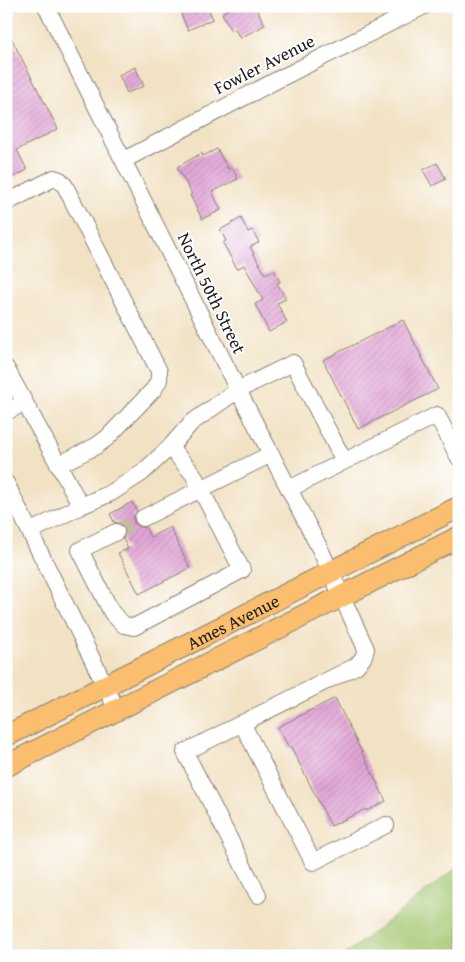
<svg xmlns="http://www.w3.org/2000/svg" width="465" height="962" viewBox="0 0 465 962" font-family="'Gentium Book Plus',serif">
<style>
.pitch{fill:#a2c66f;stroke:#5f7146}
.building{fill:url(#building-hatch)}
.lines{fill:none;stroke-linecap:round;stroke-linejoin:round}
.minor-tunnel{stroke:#c7baa2;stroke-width:16;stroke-dasharray:16 8;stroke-linecap:butt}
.minor-casing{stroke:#877f70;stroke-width:18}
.major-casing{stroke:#877f70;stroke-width:23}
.minor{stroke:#fff;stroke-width:16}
.major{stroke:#fabe6e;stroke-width:21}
.labels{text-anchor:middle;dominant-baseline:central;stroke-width:4;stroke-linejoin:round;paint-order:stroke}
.street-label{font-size:18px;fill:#1c1c1c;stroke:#fff}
</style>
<defs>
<pattern id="building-hatch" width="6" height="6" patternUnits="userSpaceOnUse" patternTransform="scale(1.25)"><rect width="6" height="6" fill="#e1a5d6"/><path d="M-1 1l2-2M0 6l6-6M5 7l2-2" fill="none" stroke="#c08db7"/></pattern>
</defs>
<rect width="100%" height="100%" fill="#fff"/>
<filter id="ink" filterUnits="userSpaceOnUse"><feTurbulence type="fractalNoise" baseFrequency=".02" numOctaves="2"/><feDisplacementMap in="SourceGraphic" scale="10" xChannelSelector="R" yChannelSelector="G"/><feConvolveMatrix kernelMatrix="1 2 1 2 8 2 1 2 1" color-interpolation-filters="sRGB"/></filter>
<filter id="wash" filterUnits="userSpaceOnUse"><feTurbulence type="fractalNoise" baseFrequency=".0096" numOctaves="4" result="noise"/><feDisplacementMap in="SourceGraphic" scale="20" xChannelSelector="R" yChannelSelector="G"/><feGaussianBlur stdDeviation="1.12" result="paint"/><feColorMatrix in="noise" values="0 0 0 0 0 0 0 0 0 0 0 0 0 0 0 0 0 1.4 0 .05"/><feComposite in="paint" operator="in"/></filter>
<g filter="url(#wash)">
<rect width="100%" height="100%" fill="#f2e2c4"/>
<!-- pitch -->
<path class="pitch" d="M459 866V956H343Z"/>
<g id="blocks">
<!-- building -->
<path class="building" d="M205 6H207L213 19 188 30 181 14 194 7 195 10Z
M234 6H255L265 25 240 38 235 29 231 31 222 13Z
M6 28 58 129 17 150 27 170 6 181Z
M135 67 144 86 127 93 119 75Z
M217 149 228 169 232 167 238 179 212 192 221 210 202 219 190 195 192 194 177 167 202 153 203 156Z
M437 163 446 179 432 186 423 170Z
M241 218 248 232 252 230 259 242 250 247 265 274 274 270 280 282 277 283 286 299 277 303 287 322 269 332 255 304 263 300 244 265 237 269 223 243 226 241 220 230Z
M403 320 438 389 358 429 323 360Z
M132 502 137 511 133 517 134 523 138 527H145L150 537 170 527 190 568 139 594 118 553 128 549 123 539 126 533 125 528 121 523 114 522 110 514Z
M335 698 386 801 367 811 366 809 331 826 291 747 289 748 278 727Z"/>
</g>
</g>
<g filter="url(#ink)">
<use href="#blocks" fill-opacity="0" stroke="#877f70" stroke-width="1"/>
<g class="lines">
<!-- minor-tunnel -->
<path class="minor-tunnel" d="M116 532 143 518"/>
<!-- minor casing -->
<g class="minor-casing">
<path id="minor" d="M46 6 238 390 320 549 366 649 363 658 356 666 185 752 258 895
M124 160 277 80 424 6
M6 203 54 178 60 180 65 186 159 371V380L154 389 107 438 96 446 58 465
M6 368 81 506
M6 412 24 403
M6 483 117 710
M289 489 437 415 459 458
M143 518 271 454
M31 531 81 506 111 493 142 473 170 447 191 423 238 390 293 363 344 461
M116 532 80 550 112 613 124 625 134 627 242 570 193 474 170 447
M242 723 313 862 386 825"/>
</g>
<!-- major casing -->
<g class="major-casing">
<g id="major">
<path id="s1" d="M6 736C157 659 308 584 459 507"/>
<path d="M6 766 459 537"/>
</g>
</g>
<!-- minor -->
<use href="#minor" class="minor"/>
<!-- major -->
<use href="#major" class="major"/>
</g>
</g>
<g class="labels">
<!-- street labels -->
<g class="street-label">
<text transform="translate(264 64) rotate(-27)">Fowler Avenue</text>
<text transform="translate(212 293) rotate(64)">North 50th Street</text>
<text stroke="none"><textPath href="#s1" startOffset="254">Ames Avenue</textPath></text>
</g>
</g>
<!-- margin -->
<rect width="465" height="962" fill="none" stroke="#fff" stroke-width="25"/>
</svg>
